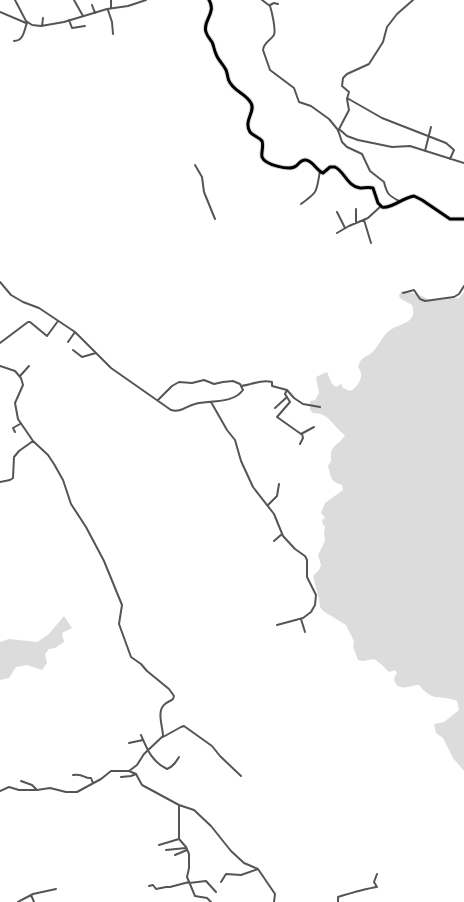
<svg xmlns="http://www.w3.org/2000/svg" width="464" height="902" viewBox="0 0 464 902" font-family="Jost,sans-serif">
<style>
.green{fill:#dcdcdc}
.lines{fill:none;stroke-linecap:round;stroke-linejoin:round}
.major-casing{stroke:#dbdbdb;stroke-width:5}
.minor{stroke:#555;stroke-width:2}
.major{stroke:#000;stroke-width:3}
</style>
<rect width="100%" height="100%" fill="#fff"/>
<!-- green -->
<path class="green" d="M401 291C410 292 424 295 430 301L459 298 464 292V771L453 758 443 738 436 733 434 724 444 722 459 710 457 701C440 694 433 703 419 685 411 685 399 692 395 682 393 678 395 676 397 673L395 670 389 672 381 664 374 659 363 661 358 660 353 647 354 641 346 625 323 611 320 607 319 599 313 576 319 570 321 565 318 555 325 541 324 533 325 526 323 525 322 520 325 518 324 516 321 513 325 503 343 490 342 485C330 481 331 477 328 466L331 461C330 443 337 448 345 435 332 426 330 413 313 413L310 410V401L315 400 319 393 316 377 327 372 332 384 336 387 341 384 343 388 350 391C359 387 365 375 358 367 361 357 364 358 370 354 379 348 381 336 390 330 401 323 418 323 412 305L401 299 399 296Z
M64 616 72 628 62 633 64 642 55 648 49 649 45 654 47 663 42 670 27 665 16 667 9 678 0 680V642L9 639 37 642 48 635Z"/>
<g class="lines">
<!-- major casing -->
<g class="major-casing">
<path id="major" d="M209 0C217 13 202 21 206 32 207 36 210 39 212 42 214 46 214 50 216 54 218 60 223 64 226 70 228 74 227 80 231 84 236 92 246 94 251 103 256 112 243 120 250 132 253 136 259 137 262 141 264 146 261 152 262 157 265 165 290 171 296 166 299 164 301 159 306 160 313 161 316 170 323 173L330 167H335C345 172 347 186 360 188 364 188 369 187 373 188L378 203 382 207C391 209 402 198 414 196L422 200 450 219H464"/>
</g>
<!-- minor -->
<path class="minor" d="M15 0 26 21 32 25 41 26 64 22 107 9 128 6 146 0
M74 0 83 16
M111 0V8
M262 0 270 6C272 12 276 30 274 35 270 41 264 42 263 50L270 70 294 88 299 102 311 106 329 119 338 130 342 142 347 147 362 154 370 171 384 182C387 194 388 195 399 201
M92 5 95 13
M270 5 274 3 278 4
M108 10 112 22 113 34
M0 12 26 23
M69 20 72 28 85 26
M42 26 43 18
M14 41C24 41 24 30 27 23
M347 98 382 118 446 143 454 150 450 159
M339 129 347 136 358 140 392 147 410 146 464 163
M338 131 349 110 347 99 349 92 342 86 343 78 347 74 369 64 383 42 387 27 397 14 413 0
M425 151 431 127
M195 165 202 177 204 192 215 219
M301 204C319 191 316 192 320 171
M337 212 345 228
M364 220 371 243
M356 223V209
M337 233 349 226 368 218 381 206
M0 282 11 295 23 302 39 308 75 332 111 368 171 410C181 413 186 406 195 404 210 400 233 404 243 390L240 384 233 381 223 382 214 384 204 380 192 383 179 382 172 386 158 400
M403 293 414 290 420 299 425 301 454 297 459 294 464 286
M68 342 75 332
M0 343 28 322H30L47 336 58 321
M73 350 82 357 96 353
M0 366 15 371 21 378 23 385 15 403 18 419 33 441 48 455 54 464 63 480 71 504 86 527 104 561 122 605 119 624 131 657 141 664 147 671 169 689 174 696 173 699C171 701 167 702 165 704 156 711 163 727 163 736L144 754 137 765 129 771
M20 376 29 366
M241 386C252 385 260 379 272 382V386L287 390 294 398 303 404 320 407
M287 390 285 394 290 402 277 417 301 434 314 427
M211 402 227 430 235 440 241 461 253 487 274 514 283 536 295 549 305 556 307 560V577L316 595 315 605 311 612 303 618 277 625
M275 408 287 397
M15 432 13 428 20 424
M300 444 303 438 302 434
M0 482 10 480 13 478 14 457 19 451 33 441
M268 505 277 496 279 484
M274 541 282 534
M301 619 305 632
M141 735C147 749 152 762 167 769 173 767 176 762 179 757
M163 737 181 727 184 726 212 746 220 756 241 776
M129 743 143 740
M73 775C84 773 84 779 91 778L93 783
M121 777 131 776 136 774
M21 781 32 785 37 790
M0 791 9 787 19 790H37L50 788 66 792H77L101 779 111 771H129L136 774 142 785 179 805 194 810 211 826 231 851 244 863 258 869 275 894 274 902
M179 805V839L186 847 189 854V868L187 877 195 896 207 898 211 902
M159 845 179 839
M166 850 186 848
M175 855 187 850
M221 882 226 874 241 875 258 869
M189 883 206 881 216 892
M149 886 153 885 156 889 166 887H170L189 882
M31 895 34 902
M18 902 33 894 56 889
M338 902V897C351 893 364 889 377 887L374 882 377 874"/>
<!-- major -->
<use href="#major" class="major"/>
</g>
</svg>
